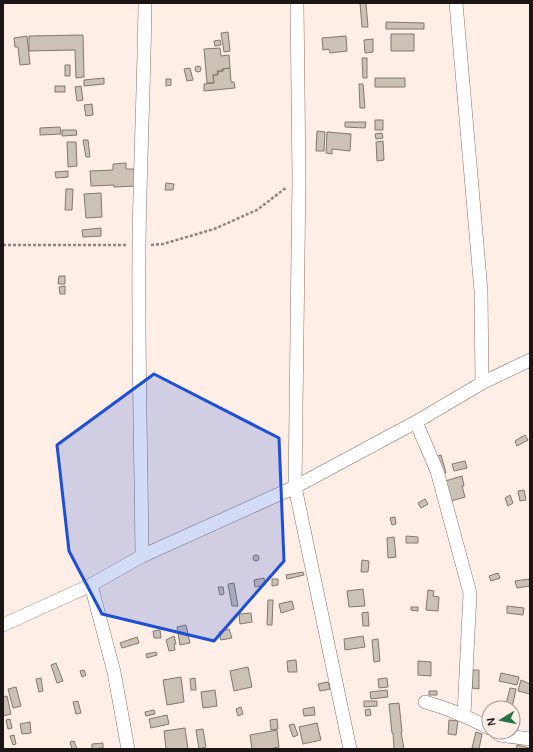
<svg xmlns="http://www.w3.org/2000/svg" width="533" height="752" viewBox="0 0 533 752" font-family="Manrope,sans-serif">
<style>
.building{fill:#ccc1b5;stroke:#82786d}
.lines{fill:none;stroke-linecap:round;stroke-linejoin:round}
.street-casing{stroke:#82746d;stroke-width:14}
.path{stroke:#8e837e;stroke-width:2.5;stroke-dasharray:3 2;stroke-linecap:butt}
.street{stroke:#fff;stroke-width:13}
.marked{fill:#1d4ed8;fill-opacity:0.2;stroke:#1d4ed8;stroke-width:3;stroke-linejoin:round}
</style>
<rect width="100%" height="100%" fill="#feeee6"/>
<!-- building -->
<path class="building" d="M360 3H366L368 27H362Z
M386 22 424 23V29H386Z
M228 32 230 51 224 52 221 33Z
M391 34H414V51H391Z
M83 35 84 77 76 78 75 50 29 51V36Z
M27 36 30 64 20 65 18 47H15L14 38Z
M346 36 347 51 330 53 329 49 323 50 322 38Z
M373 39V52L365 53 364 40Z
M220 40 221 45 215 46 214 41Z
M220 48 221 56 229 55 230 68 222 69 223 71H217L218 74 213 75 214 83H207L204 49Z
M362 58H367V78H363Z
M65 65H70V76H65Z
M195 69a3 3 0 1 1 6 0a3 3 0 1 1-6 0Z
M190 68 193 80 187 81 184 69Z
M230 68 231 82H234L235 88 204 91V84L214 83 213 75H218V71H223V69Z
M104 78V84L84 86V80Z
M375 78H405V87H375Z
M166 79H171V85L166 86Z
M359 84H363L365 108H360Z
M55 86H65V92H55Z
M81 86 83 100 77 101 75 87Z
M92 104 93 115 86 116 84 105Z
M375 120H383V130H375Z
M345 122H366L365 128 345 127Z
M60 127 61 134 40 135V128Z
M62 130H76L77 135 62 136Z
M317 131 325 132 324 151H316Z
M327 132 351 134 350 151 332 149V154L326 153Z
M382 133 383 138 376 139 375 134Z
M83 140H88L90 157H86Z
M383 141 384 160 377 161 376 142Z
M67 142H76L77 166 68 167Z
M126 163V169H136V186L114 187V185L91 186 90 171 113 170V164Z
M68 171V177L56 178 55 172Z
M166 183 174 184 173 190H165Z
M66 189H73L72 210H65Z
M101 193 102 217 86 218 84 194Z
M101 228V236L83 237 82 230Z
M59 276H65V284H58Z
M65 286V294H60L59 287Z
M525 435 528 440 517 446 515 441Z
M441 455 446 473 441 475 435 457Z
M465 461 467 468 454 471 452 464Z
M462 476 464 486H462L465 497 451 501 445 481Z
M524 490 526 500 520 501 518 491Z
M510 495 513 503 508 506 505 498Z
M425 499 428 504 421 508 418 503Z
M395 517 396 524 392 525 390 518Z
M406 536 418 537V543H406Z
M394 537 396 557 388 558 387 538Z
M253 558a3 3 0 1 1 6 0a3 3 0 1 1-6 0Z
M362 560 369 561 368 572H361Z
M303 572 304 575 287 579 286 575Z
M498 573 500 578 491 581 489 576Z
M264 578 265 585 255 587 254 580Z
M272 579H278V585L272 586Z
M529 579 530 586 517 588 515 581Z
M234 583 238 606H232L228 584Z
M218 587H223L224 594 220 595Z
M363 589 365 606 349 607 347 591Z
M428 590 434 591 433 596 439 597 438 611 426 610Z
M268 600H273L272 625H267Z
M292 601 294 609 281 613 279 604Z
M507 606 524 608 523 615 507 613Z
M411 607H418V611L411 610Z
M368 612 369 626H363L362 613Z
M251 613 252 622 240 624 239 614Z
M186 625 190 643 180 645 177 627Z
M229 629 232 638 221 640 219 632Z
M160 630 161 638H154L153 631Z
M174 636 176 644H174L175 650 169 651 166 640Z
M363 636 365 647 345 650 344 639Z
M137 637 139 643 122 648 120 643Z
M378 639 380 661 374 662 372 640Z
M156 652 157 655 147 658 146 654Z
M296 660 297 672H288L287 661Z
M418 661 431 662V676L418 675Z
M56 663 63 681 57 683 51 665Z
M248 667 252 687 234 691 230 671Z
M84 670 86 675 82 677 80 671Z
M473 670H479V689L472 688Z
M501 673 519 677 517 685 499 681Z
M181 677 184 702 167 705 163 680Z
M41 678 43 691 39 692 36 679Z
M195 678 196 690H191L190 679Z
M387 678 388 687 379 688 378 679Z
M521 680 530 684V694L518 691Z
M328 682 330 689 320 691 318 684Z
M16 687 21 706 13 708 8 689Z
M510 688 516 689 512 708H505Z
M215 690 217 706 203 708 201 692Z
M387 690 388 697 371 699 370 692Z
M429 691H437V695H429Z
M7 696 11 714 3 716V697Z
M78 701 81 713 76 714 73 702Z
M364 701H377V706L364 707Z
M399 703 402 732H401L404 749H394L393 733H392L389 704Z
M241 707 243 714 238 716 236 709Z
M314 707 315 715 304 716 303 709Z
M370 709 371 715 366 716 365 710Z
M154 710 155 714 146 716 145 712Z
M167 715 169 724 151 728 149 719Z
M10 719 12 728 8 729 6 720Z
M277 719 278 729 271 730 270 720Z
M449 720 458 721 456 735 448 734Z
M30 722 31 733 22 734 20 724Z
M317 723 321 740 303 744 299 727Z
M294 724 298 735 293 737 289 725Z
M185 728 188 749H166L164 731Z
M203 729 206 747 199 749 196 730Z
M277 730 279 747 269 749H252L250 735Z
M476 732 482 734 479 749 472 748Z
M14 735 16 744 13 745 10 736Z
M74 741 77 749H72L70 742Z
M103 743V748L92 749V744Z
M517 745 529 748 528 749H516Z"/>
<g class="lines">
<!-- street casing -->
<g class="street-casing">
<path id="street" d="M297 3 299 178 295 487 350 749
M456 3 481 291 482 383
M416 422 437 471 470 593 464 715
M142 556C141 453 138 349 139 245 140 164 144 84 145 3
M91 585 114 672 128 749
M3 625 91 585 142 556 295 487 416 422 482 383 530 360
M425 702C448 708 468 717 489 728
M496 732 500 735 530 739"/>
</g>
<!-- path -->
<path class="path" d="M3 245H126
M151 245 163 244 214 229 257 210 287 187"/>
<!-- street -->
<use href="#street" class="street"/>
</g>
<!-- marked area -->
<path class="marked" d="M154 374 279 438 284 561 214 641 102 614 69 551 57 445Z"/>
<!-- border -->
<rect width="533" height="752" fill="none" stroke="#1b1613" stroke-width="8"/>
<!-- north arrow -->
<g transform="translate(501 720) rotate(260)"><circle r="19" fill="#feeee6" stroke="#a39892"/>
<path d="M0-3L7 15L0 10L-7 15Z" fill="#257242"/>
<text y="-6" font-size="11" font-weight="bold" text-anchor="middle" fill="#1b1613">N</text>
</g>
</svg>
